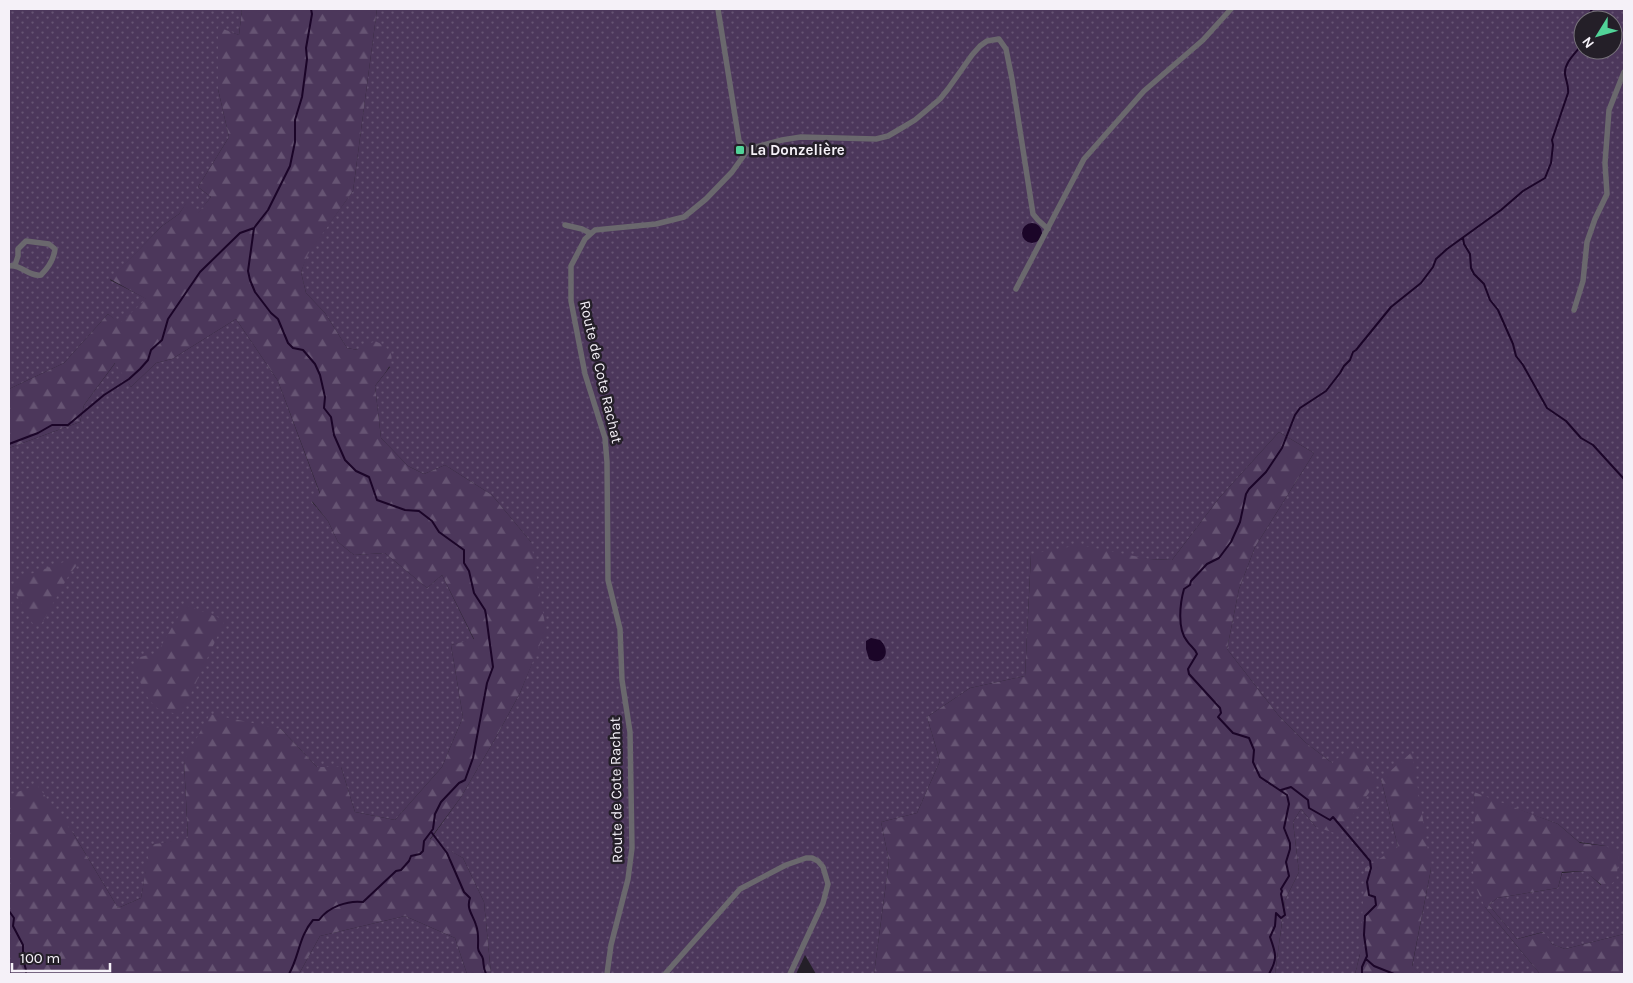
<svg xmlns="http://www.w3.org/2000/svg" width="1633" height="983" viewBox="0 0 1633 983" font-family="Karla,sans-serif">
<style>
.grass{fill:url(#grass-dots);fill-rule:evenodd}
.forest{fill:url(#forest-firs)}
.water{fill:#1b0528}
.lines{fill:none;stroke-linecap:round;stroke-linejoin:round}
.stream{stroke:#1b0528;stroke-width:2}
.street{stroke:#6a686d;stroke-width:5.5}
.poi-dot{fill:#51d398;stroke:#241f28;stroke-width:2}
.labels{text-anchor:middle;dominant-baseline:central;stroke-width:5;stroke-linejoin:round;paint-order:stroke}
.poi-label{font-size:15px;font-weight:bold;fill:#f5f1f8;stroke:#241f28;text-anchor:start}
.street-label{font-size:15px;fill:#f5f1f8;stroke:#241f28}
</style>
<defs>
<pattern id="grass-dots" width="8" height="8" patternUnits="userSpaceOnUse" patternTransform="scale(1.25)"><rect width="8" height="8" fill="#4c375b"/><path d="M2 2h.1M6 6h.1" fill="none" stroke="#665473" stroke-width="1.8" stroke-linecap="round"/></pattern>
<pattern id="forest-firs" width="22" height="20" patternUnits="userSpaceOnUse" patternTransform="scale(1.25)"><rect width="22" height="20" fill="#4c375b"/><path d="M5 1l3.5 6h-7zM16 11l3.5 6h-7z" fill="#665473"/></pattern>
</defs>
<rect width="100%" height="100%" fill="#241f28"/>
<!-- grass -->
<path class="grass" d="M9 9H242L239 35 218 28V89L229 137 198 187 211 197 197 215 186 204 179 214 162 226 110 280 147 299 120 324 108 314 64 363 9 389Z
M377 9H1624V934L1565 949 1552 944 1543 932 1517 939 1489 905 1497 898 1558 888 1562 873 1585 871 1601 885 1606 846 1579 842 1558 824 1474 793 1485 907 1540 974H1421L1412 967 1431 869 1381 779 1398 847 1360 954 1355 974H1275L1285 900 1299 872 1293 822 1301 809 1316 827 1332 763 1305 742 1279 716 1227 649 1239 589 1255 547 1314 453 1279 432 1220 497 1172 560 1031 554 1025 676 970 688 927 717 940 761 917 813 881 822 889 861 874 974H816L805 955 796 974H491L484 902 463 858 430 840 461 797 495 739 520 693 532 663 531 542 492 495 445 465 424 474 408 466 381 438 375 386 390 367 358 350 347 348 325 313 306 293 301 272 307 254 353 191ZM1583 20H1613V50H1583Z
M236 319 278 381 320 494 312 502 328 521 338 542 354 555 385 553 427 588 442 575 474 640 451 645 463 717 442 767 395 820 355 812 341 767H317L281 729 184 761 188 839 151 845 141 898 118 908 73 833 9 795V448L80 422 84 405 116 362 131 387 156 363 172 359Z
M405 916 455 938 467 974H299L320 936Z"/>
<!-- forest -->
<path class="forest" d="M242 9H377L353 191 308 254 301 272 306 293 325 313 347 348 358 350 375 341C404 354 389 368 375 386L381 438 408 466 424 474 445 465 492 495 531 542 546 630 520 693 495 739 461 797 430 839 463 858 484 902 491 974H467L455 938 405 916 320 936 299 974H9V795L37 785 73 833 118 908 141 898 150 845 188 838 184 761 210 714 281 729 317 767H341L355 812 395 820 442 767 463 717 451 645 474 639 442 575 427 588 385 553 354 555 338 542 328 521 312 501 320 493 278 381 236 319 172 359 156 363 131 387 115 363 84 405 80 422 9 448V389L64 363 108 314 120 323 146 299 110 279 162 226 179 214 186 203 197 214 211 197 198 187 229 137 218 89V27L239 35Z
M1279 432 1314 453 1255 547 1239 589 1227 649 1279 716 1305 742 1332 763 1355 744 1377 782 1338 834 1316 827 1301 809 1293 822 1299 872 1285 900 1275 974H874L889 861 881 822 917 813 940 761 927 717 970 688 1025 676 1031 554 1079 545 1149 559 1172 560 1220 497Z
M69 560 80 561 69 575 42 623 33 624 12 586 17 579Z
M185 605 225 620 182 713C177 713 170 713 165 712 148 707 141 684 135 669L140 657 157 653Z
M1412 752 1431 869 1412 966 1421 974H1355L1360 954 1365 868 1398 847 1381 779Z
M1474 792 1558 824 1580 843 1606 846 1616 851 1619 857 1616 880 1611 884 1602 885 1584 871 1562 872 1558 888 1497 898 1489 905 1517 939 1544 932 1552 944 1565 949 1624 934V974H1540L1485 907 1474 883 1473 870 1475 817Z"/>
<!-- water -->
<path class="water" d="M1022 233a10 10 0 1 1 20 0a10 10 0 1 1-20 0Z
M871 638 880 640C892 651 884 667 869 659L866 649V641Z"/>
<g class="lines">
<!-- stream -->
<path class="stream" d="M1587 20 1592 9
M1463 238 1464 244 1470 254 1471 268 1474 274 1484 284 1490 300 1498 310 1513 344 1516 356 1523 365 1547 408 1566 421 1581 438 1593 445 1624 479
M9 444 38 433 52 425H68L104 395 129 379 140 369 148 360 151 350 162 340 168 319 200 272 240 233 254 228
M1281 790 1291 787 1308 800 1309 808 1330 820 1333 817 1370 861 1371 868 1367 882 1369 895 1375 897 1376 905 1365 916 1364 935 1367 956 1362 967V974
M432 833 447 853 464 892 470 898C466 909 473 915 476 925 479 933 478 939 478 948 478 953 482 954 483 959 484 966 483 967 486 974
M9 911 14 918 13 926 23 945V959L26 970V974
M1366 959 1374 966 1394 974
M289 974C299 957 299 936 313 920H319C328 907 348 900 363 902L396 871 401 870 409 861 411 856 420 854 423 851 424 841 433 829 435 814 441 802 459 783 465 780 473 758 487 683 493 667 486 615 485 610 474 593 469 571 464 563V550L439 532 432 521 419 511 405 510 377 500 369 477 356 471 345 460 334 435 331 417 324 408 325 397 320 375 315 364 303 350 293 348 288 343 278 319 271 313 255 292 250 280 248 271 254 228 268 210 290 166 295 142V120L302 97 307 59 306 48 312 14 311 9
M1269 974C1278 958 1276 954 1270 937L1275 926 1276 913 1281 918 1285 915 1281 894 1282 891 1281 889 1289 876 1286 862 1290 849V843L1284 828 1289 804 1287 795 1260 777 1253 762 1254 750 1249 738 1233 733 1218 717 1221 713 1220 708 1189 674 1188 669 1197 654C1195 648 1190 646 1187 641 1177 629 1180 603 1184 589L1190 585 1191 581 1207 564 1219 558 1231 542 1240 522 1246 494 1249 489 1266 472 1282 448 1295 415 1300 408 1326 391 1340 373 1344 366 1350 360 1353 352 1356 350 1391 307 1421 283 1433 267 1436 259 1447 249 1501 210 1523 191 1545 178 1551 163 1553 145 1552 140 1568 93C1569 86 1566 81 1565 74 1564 62 1577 52 1583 43"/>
<!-- street -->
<path class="street" d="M718 9 739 141 747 151
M565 225 582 229 590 233
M9 266C21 264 29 277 41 275 48 268 54 258 55 249L49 244 26 241 18 249V256L15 265
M1016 289 1084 159 1144 91 1203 40 1231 9
M1574 310 1583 281 1587 242 1595 219 1607 194 1605 163 1609 110 1624 72
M607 974 611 945 628 879 632 848 630 732 622 680 620 629 608 580 607 462 605 438 585 374 571 301V266L585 239 595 230 656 224 684 217 706 199 732 172 747 151 752 148 782 140 801 137 876 139 888 136 900 129 915 120 940 99 948 89 972 55 980 46 987 41 999 39 1006 49 1012 79 1033 214 1038 220 1048 229
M665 974 740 889 786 865 806 858H812L818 861 823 867 828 884 823 903 790 974"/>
</g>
<!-- markers -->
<rect class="poi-dot" x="735" y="145" width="10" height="10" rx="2.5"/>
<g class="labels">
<!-- poi labels -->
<g class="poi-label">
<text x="750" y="150">La Donzelière</text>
</g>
<!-- street labels -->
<g class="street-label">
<text transform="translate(601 372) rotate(77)">Route de Cote Rachat</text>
<text transform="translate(616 790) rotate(-91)">Route de Cote Rachat</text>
</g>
</g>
<!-- border -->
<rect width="1633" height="983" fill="none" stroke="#f5f1f8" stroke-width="20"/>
<!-- north arrow -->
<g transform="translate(1598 35) rotate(233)"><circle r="24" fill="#241f28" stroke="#78737b"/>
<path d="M0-4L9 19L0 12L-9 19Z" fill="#51d398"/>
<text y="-8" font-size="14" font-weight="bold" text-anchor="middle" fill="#f5f1f8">N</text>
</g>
<!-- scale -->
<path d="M12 963v8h98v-8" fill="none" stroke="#f5f1f8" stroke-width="2.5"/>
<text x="20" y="963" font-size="15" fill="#f5f1f8" stroke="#241f28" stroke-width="4" paint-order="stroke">100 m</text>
</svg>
